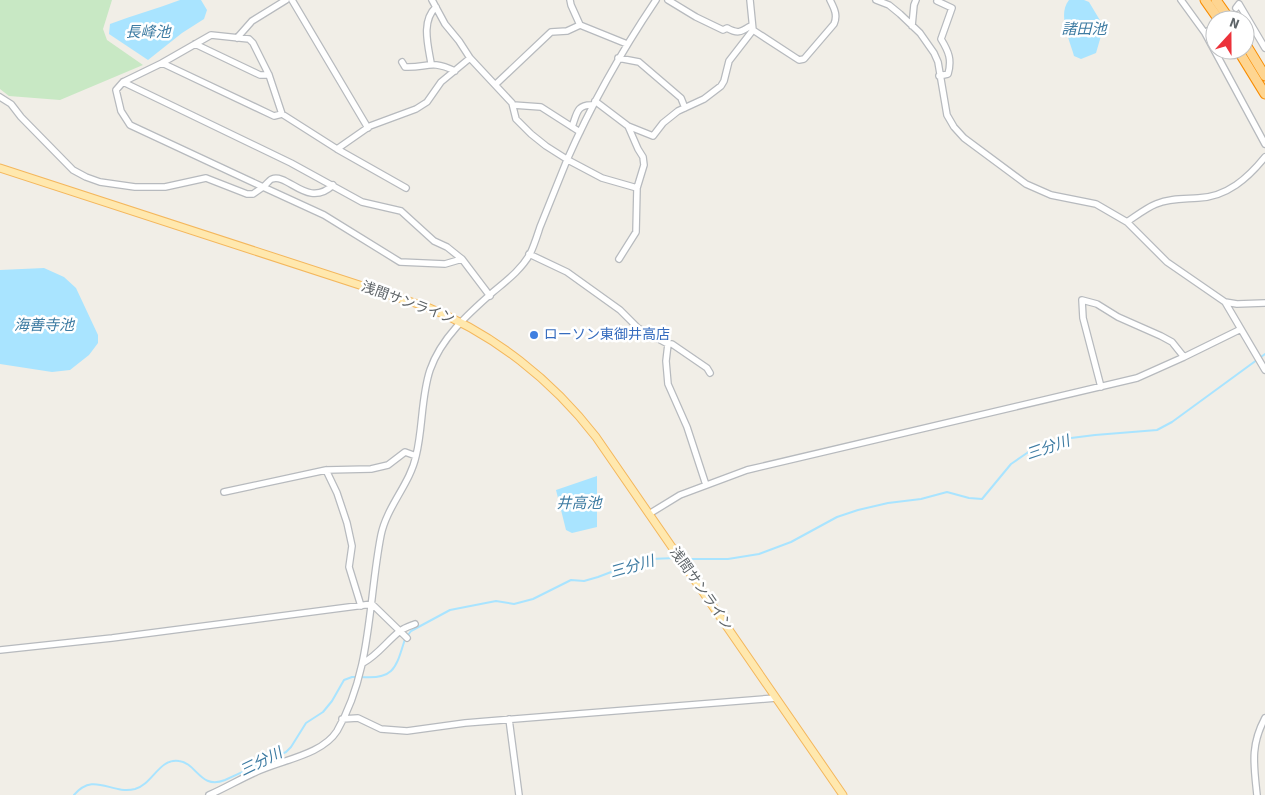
<svg xmlns="http://www.w3.org/2000/svg" width="1265" height="795" viewBox="0 0 1265 795" font-family="'Source Sans 3','Noto Sans JP',sans-serif">
<style>
.green{fill:#c8e8c4}
.water{fill:#a9e4ff}
.lines{fill:none;stroke-linecap:round;stroke-linejoin:round}
.stream{stroke:#a9e4ff;stroke-width:2}
.minor-casing{stroke:#b7babe;stroke-width:8}
.major-casing{stroke:#f4b75d;stroke-width:9}
.highway-casing{stroke:#f88c00;stroke-width:11}
.minor{stroke:#fff;stroke-width:5.5}
.major{stroke:#ffe8ae;stroke-width:7}
.highway{stroke:#fed591;stroke-width:9}
.shop-dot{fill:#3f7fe0;stroke:#fff;stroke-width:2}
.labels{text-anchor:middle;dominant-baseline:central;stroke-width:5;stroke-linejoin:round;paint-order:stroke}
.street-label{font-size:14px;fill:#5e6468;stroke:#fff}
.shop-label{font-size:14px;fill:#366cbe;stroke:#fff;text-anchor:start}
.water-label{font-size:15px;font-style:italic;fill:#3d7ba2;stroke:#fff}
</style>
<rect width="100%" height="100%" fill="#f1eee7"/>
<!-- green -->
<path class="green" d="M0 0H112L103 29 107 40 143 65 60 100 9 96 0 89Z"/>
<!-- water -->
<path class="water" d="M180 0H201L207 10 204 19 182 33 148 60 109 34 110 24C133 15 157 9 180 0Z
M1069 0H1084L1089 2 1101 22 1103 29 1096 53 1081 59 1074 56C1070 41 1057 14 1069 0Z
M44 268 64 277 76 288 98 335V343L89 355 70 370 52 372 0 364V270Z
M597 476V527L572 533 566 530 556 490Z"/>
<g class="lines">
<!-- stream -->
<path class="stream" d="M683 559H728L759 554 791 542 837 517 858 510 888 503 921 499 947 492 969 498 982 499 1011 464 1027 453 1046 444 1063 439 1095 435 1157 430 1172 422 1265 354
M408 635 411 631 450 610 496 601 514 604 533 599 571 580 584 581 598 577 640 561 650 559 676 558
M361 677C395 680 396 667 405 639
M74 795C94 771 111 795 135 789 153 784 159 758 179 761 197 763 200 790 225 780L286 752 291 747 306 723 323 712 332 701 344 680 352 677H356"/>
<!-- minor casing -->
<g class="minor-casing">
<path id="minor" d="M292 0 368 128
M432 0 445 24 459 41 470 58 512 103 516 119 531 134 546 146 568 160 602 178 637 188
M570 0 571 5 580 25 627 44
M668 0 696 17 723 30 727 28C739 35 742 31 752 25
M876 0 889 5 900 14 920 33 934 53 938 62 947 115 954 127 964 138 1026 184 1051 195 1096 204 1127 222 1167 262 1225 302 1265 370
M1181 0 1205 33 1265 144
M937 1 952 8 941 39C949 52 952 60 948 74L939 76
M1236 8 1239 4 1265 48
M912 26 914 5 916 0
M753 30 799 60 804 59 834 24C838 15 834 8 830 0
M1205 33 1215 26
M237 38 252 21 286 0
M195 44 260 75H269
M618 58 639 62 681 98 685 108
M402 62 405 67C428 68 430 59 455 71
M162 63 123 82 116 90 121 111 130 125 263 187C266 185 269 180 272 179 288 173 308 209 333 185
M431 63C428 45 421 21 436 7
M123 82 291 163 362 202 401 211 434 241 447 247 462 259 490 296
M496 84 551 32 567 31 580 25
M0 97 11 104 21 117 73 170 86 177 100 182 135 187H165L206 178 247 194H253L263 187 324 215 400 262 445 264 462 259
M595 101 628 126 653 136 663 123 678 111 704 99 721 86 724 81 729 61 753 30 750 0
M513 105 541 107 580 132
M282 114 274 116 162 63 211 35 249 39 253 43 269 75 282 114 337 149 406 188
M572 127C577 113 577 104 593 105
M337 149 370 126 416 109 427 102 441 82 470 58
M1127 222C1136 216 1146 208 1156 204 1170 198 1184 199 1198 198 1227 197 1248 178 1265 157
M529 254 567 272 620 310 638 328 668 344H672L707 368 710 373
M619 259 636 232 637 188 644 165 643 157 638 149 628 126
M1225 302 1237 304 1265 303
M668 344 666 361 668 384 687 427 706 485
M1101 387 1083 318 1082 300 1097 304 1118 317 1161 336 1172 342 1184 357
M326 470 337 493 347 523 352 546 349 567 361 606
M224 492 326 470 371 469 388 465 405 452 416 456
M649 514 680 495 747 470 1137 378 1184 357 1241 329
M0 650 112 638 372 604 407 638
M363 663C378 655 387 641 400 631 404 628 410 626 415 624
M342 719 358 718 381 729 407 731 465 723 776 698
M509 719 519 795
M209 795C225 788 240 779 256 772 281 760 322 755 337 731 372 671 368 601 381 535 387 506 410 484 416 456 423 428 421 397 430 370 441 338 468 314 493 292 506 281 521 270 530 254 534 246 537 236 540 227 549 205 558 182 567 160 592 103 621 52 656 0
M1257 795C1254 765 1250 746 1265 718"/>
</g>
<!-- major casing -->
<g class="major-casing">
<path id="major" d="M0 168 427 307C494 334 552 380 596 437L843 795"/>
</g>
<!-- highway casing -->
<g class="highway-casing">
<path id="highway" d="M1205 0 1219 20
M1216 0 1230 20
M1245 43 1265 76
M1238 50 1265 94"/>
</g>
<!-- minor -->
<use href="#minor" class="minor"/>
<!-- major -->
<use href="#major" class="major"/>
<!-- highway -->
<use href="#highway" class="highway"/>
</g>
<!-- markers -->
<circle class="shop-dot" cx="534" cy="335" r="5"/>
<g class="labels">
<!-- street labels -->
<g class="street-label">
<text transform="translate(408 303) rotate(20)">浅間サンライン</text>
<text transform="translate(701 589) rotate(55)">浅間サンライン</text>
</g>
<!-- shop labels -->
<g class="shop-label">
<text x="544" y="335">ローソン東御井高店</text>
</g>
<!-- water labels -->
<g class="water-label">
<text x="1084" y="29">諸田池</text>
<text x="148" y="32">長峰池</text>
<text x="44" y="325">海善寺池</text>
<text transform="translate(1048 448) rotate(-19)">三分川</text>
<text x="579" y="503">井高池</text>
<text transform="translate(632 567) rotate(-16)">三分川</text>
<text transform="translate(261 762) rotate(-26)">三分川</text>
</g>
</g>
<!-- north arrow -->
<g transform="translate(1230 35) rotate(21)"><circle r="24" fill="#ffffff" stroke="#bfc1c3"/>
<path d="M0-4L9 19L0 12L-9 19Z" fill="#ec323a"/>
<text y="-8" font-size="14" font-weight="bold" text-anchor="middle" fill="#5e6468">N</text>
</g>
</svg>
